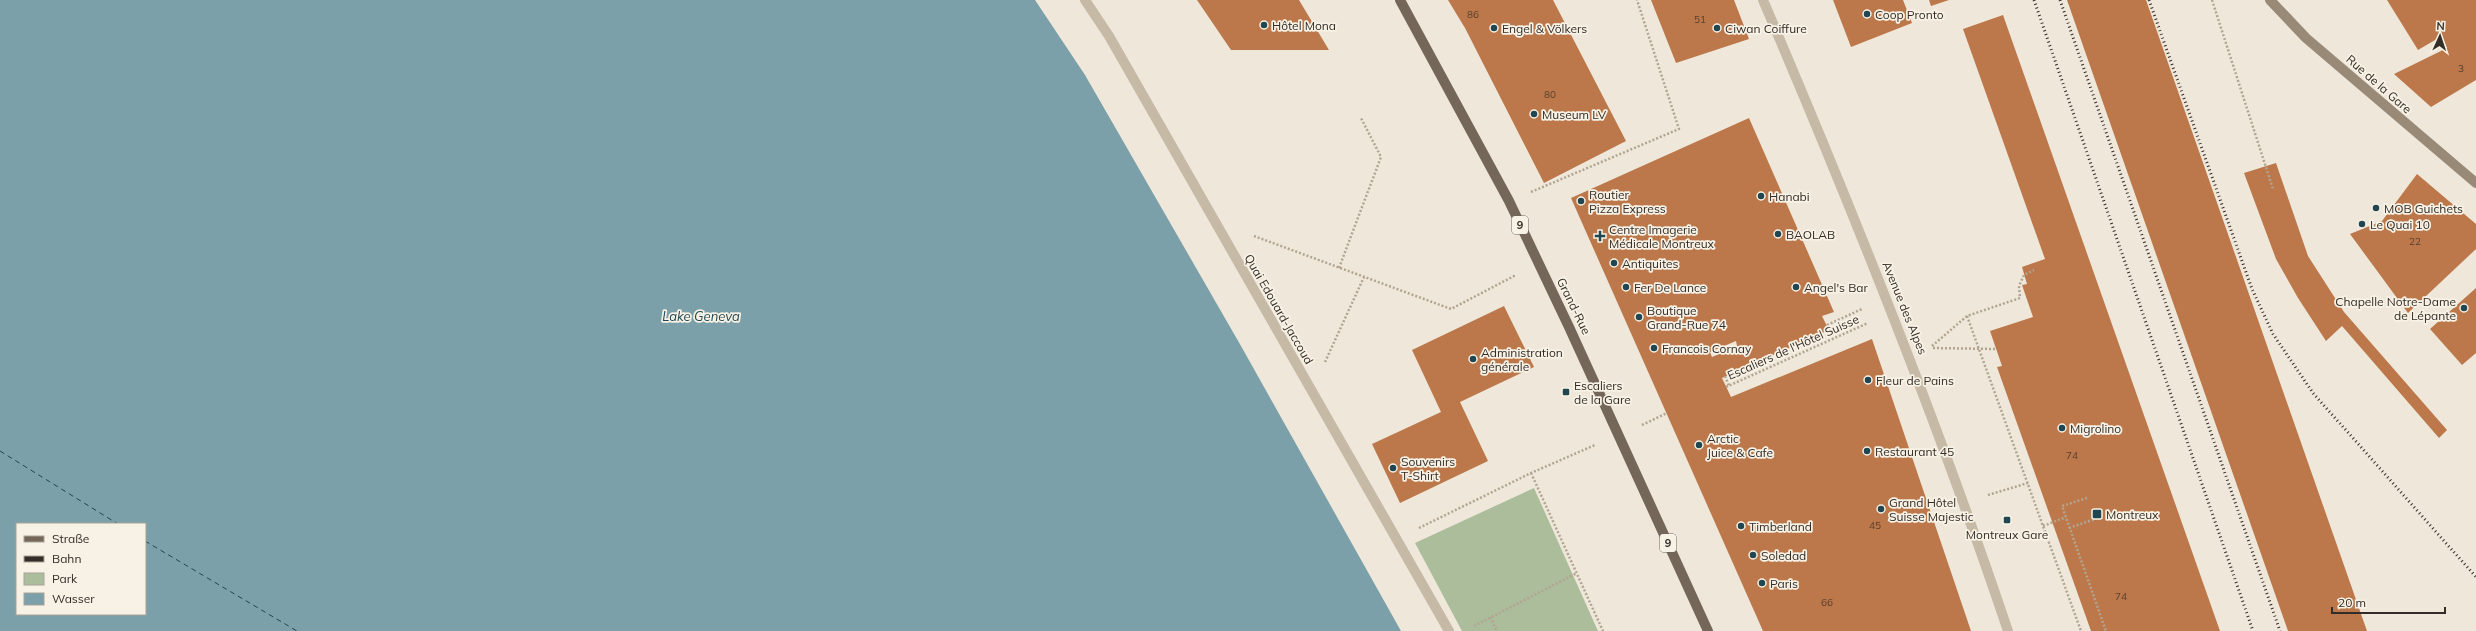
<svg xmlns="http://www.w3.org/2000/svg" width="2476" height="631" viewBox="0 0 2476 631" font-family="Mulish,sans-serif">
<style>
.green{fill:#acbd9b}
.water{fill:#7ba0aa;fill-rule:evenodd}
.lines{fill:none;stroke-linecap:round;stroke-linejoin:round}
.ferry{stroke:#204651;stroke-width:1;stroke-dasharray:5 4;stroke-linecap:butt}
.building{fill:#bc784a;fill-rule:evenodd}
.path{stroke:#b2a491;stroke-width:2.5;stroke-dasharray:2 2;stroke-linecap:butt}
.street{stroke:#c6baa7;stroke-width:10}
.secondary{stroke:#998a78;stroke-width:10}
.primary{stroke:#746659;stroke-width:10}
.rail{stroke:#332c27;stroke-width:3;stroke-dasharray:1 3;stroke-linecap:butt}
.poi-dot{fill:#204651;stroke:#f7f2e5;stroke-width:1.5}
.labels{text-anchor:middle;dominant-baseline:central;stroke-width:3.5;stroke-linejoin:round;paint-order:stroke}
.number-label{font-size:10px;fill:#553f30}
.shield{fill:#f7f2e5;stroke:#6e6760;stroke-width:1}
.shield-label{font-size:11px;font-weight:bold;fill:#332c27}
.poi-label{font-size:12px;fill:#332c27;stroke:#f7f2e5;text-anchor:start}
.street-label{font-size:12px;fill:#332c27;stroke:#f7f2e5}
.water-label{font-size:13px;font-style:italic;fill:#204651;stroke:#f7f2e5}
</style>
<rect width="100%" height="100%" fill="#efe8da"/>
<!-- green -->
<path class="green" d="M1534 488 1598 631H1462L1415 543Z"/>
<!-- water -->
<path class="water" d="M0 0H1035L1085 75 1241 346 1401 631H0ZM17 524H145V614H17Z"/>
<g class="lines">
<!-- ferry -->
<path class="ferry" d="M0 451 118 524
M145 541 297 631"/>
</g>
<!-- building -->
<path class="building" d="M1197 0H1299L1329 50H1231Z
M1448 0H1553L1626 141 1544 183 1465 28Z
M1651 0H1734L1749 39 1676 63Z
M1833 0H1903L1912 23 1851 47Z
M1929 0H1949L1931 6Z
M2067 0H2146L2367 631H2288Z
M2387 0H2476V80L2431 107 2394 74 2447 48 2442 36 2418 50Z
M2003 15 2220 631H2091L1997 367 2002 366 1990 331 2033 317 2022 285 2027 284 2022 267 2045 259 1963 29Z
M1749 118 1834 312 1822 316 1829 330 1722 378 1731 397 1872 339 1971 631H1763L1571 198ZM1736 341 1737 346 1712 357 1710 352Z
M2276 163 2308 256 2344 312 2447 430 2439 438 2342 326 2326 341 2298 298 2276 259 2244 173Z
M2417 174 2476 224V249L2408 313 2350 234 2382 221Z
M2476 288V353L2462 365 2430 329Z
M1504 306 1534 367 1460 402 1488 461 1400 503 1372 444 1441 412 1412 350Z"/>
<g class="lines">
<!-- path -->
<path class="path" d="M2212 0 2273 189
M1531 192 1679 129 1637 0
M1254 236 1451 309 1516 275
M1339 268 1381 157 1361 118
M1967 316 2081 631
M1827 325 1862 309
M1932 346 1967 316 2020 298 2019 286 2024 275 2034 270
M1933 348 1996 349
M1325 362 1364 277
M1725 376 1729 386
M1726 387 1868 323
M1642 425 1667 413
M1531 473 1603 631
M1988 495 2028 483
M2087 498 2062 506 2106 631
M2043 526 2066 517
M1419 528 1531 473 1595 445
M2069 528 2095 519
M1490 617 1497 631
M1474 626 1577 573"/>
<!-- street -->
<path class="street" d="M1085 0 1109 36 1449 631
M1763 0C1852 208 1936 417 2008 631"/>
<!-- secondary -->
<path class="secondary" d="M2270 0 2306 38 2476 183"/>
<!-- primary -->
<path class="primary" d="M1400 0 1509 201 1569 327 1708 631"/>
<!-- rail -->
<path class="rail" d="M2034 0 2253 631
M2060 0 2280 631
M2149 0 2252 289 2273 334 2313 393 2476 577"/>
</g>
<!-- markers -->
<g class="poi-dot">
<circle cx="1867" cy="14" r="4"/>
<circle cx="1264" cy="25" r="4"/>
<circle cx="1494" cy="28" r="4"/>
<circle cx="1717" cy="28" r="4"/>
<circle cx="1534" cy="114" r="4"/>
<circle cx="1761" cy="196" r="4"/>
<circle cx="1581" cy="201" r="4"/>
<circle cx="2376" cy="208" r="4"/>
<circle cx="2362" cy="224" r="4"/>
<circle cx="1778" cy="234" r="4"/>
<path d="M1598 230h4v4h4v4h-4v4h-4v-4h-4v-4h4z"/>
<circle cx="1614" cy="263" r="4"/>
<circle cx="1626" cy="287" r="4"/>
<circle cx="1796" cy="287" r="4"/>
<circle cx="2464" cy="308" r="4"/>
<circle cx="1639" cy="317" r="4"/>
<circle cx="1654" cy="348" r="4"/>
<circle cx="1473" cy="359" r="4"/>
<circle cx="1868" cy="380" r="4"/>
<rect x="1562" y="388" width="8" height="8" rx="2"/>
<circle cx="2062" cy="428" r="4"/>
<circle cx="1699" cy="445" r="4"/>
<circle cx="1867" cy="451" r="4"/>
<circle cx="1393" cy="468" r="4"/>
<circle cx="1881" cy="509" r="4"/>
<rect x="2092" y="509" width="10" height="10" rx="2"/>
<rect x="2003" y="516" width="8" height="8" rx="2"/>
<circle cx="1741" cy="526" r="4"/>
<circle cx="1753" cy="555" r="4"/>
<circle cx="1762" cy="583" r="4"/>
</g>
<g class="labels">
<!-- number labels -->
<g class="number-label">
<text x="1473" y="14">86</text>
<text x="1700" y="19">51</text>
<text x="2461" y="68">3</text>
<text x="1550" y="94">80</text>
<text x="2415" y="241">22</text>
<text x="2072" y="455">74</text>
<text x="1875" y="525">45</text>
<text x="2121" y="596">74</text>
<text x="1827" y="602">66</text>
</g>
<!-- shield labels -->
<g class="shield">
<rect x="1512" y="216" width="16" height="18" rx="3"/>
<rect x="1660" y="534" width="16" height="18" rx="3"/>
</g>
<g class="shield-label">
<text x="1520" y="225">9</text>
<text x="1668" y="543">9</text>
</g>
<!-- poi labels -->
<g class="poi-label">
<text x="1875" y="14">Coop Pronto</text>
<text x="1272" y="25">Hôtel Mona</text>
<text x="1502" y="28">Engel &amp; Völkers</text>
<text x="1725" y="28">Ciwan Coiffure</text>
<text x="1542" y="114">Museum LV</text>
<text x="1589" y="194">Routier<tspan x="1589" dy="14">Pizza Express</tspan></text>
<text x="1769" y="196">Hanabi</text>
<text x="2384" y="208">MOB Guichets</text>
<text x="2370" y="224">Le Quai 10</text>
<text x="1609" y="229">Centre Imagerie<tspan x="1609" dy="14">Médicale Montreux</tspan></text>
<text x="1786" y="234">BAOLAB</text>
<text x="1622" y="263">Antiquites</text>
<text x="1634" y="287">Fer De Lance</text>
<text x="1804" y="287">Angel's Bar</text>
<text x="2456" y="301" text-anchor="end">Chapelle Notre-Dame<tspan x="2456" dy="14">de Lépante</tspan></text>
<text x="1647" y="310">Boutique<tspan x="1647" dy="14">Grand-Rue 74</tspan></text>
<text x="1662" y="348">Francois Cornay</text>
<text x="1481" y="352">Administration<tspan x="1481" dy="14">générale</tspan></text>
<text x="1876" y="380">Fleur de Pains</text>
<text x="1574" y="385">Escaliers<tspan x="1574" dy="14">de la Gare</tspan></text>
<text x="2070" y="428">Migrolino</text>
<text x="1707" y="438">Arctic<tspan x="1707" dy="14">Juice &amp; Cafe</tspan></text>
<text x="1875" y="451">Restaurant 45</text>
<text x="1401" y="461">Souvenirs<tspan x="1401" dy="14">T-Shirt</tspan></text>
<text x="1889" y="502">Grand Hôtel<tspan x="1889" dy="14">Suisse Majestic</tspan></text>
<text x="2106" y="514">Montreux</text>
<text x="1749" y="526">Timberland</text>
<text x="2007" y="534" text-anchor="middle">Montreux Gare</text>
<text x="1761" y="555">Soledad</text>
<text x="1770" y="583">Paris</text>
</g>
<!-- street labels -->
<g class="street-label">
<text transform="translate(2379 84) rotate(41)">Rue de la Gare</text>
<text transform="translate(1574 306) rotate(64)">Grand-Rue</text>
<text transform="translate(1905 308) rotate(68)">Avenue des Alpes</text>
<text transform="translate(1279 309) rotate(60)">Quai Edouard-Jaccoud</text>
<text transform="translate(1793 347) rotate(-24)">Escaliers de l'Hôtel Suisse</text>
</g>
<!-- water labels -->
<g class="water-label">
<text x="701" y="316">Lake Geneva</text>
</g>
</g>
<!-- legend -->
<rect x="16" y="523" width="130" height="92" fill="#f7f2e5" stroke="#a9a399"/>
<rect x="24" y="536" width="20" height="6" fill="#746659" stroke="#a9a399"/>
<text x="52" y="543" font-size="12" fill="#332c27">Straße</text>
<rect x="24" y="556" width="20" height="6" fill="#332c27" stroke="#a9a399"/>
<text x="52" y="563" font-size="12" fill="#332c27">Bahn</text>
<rect x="24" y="573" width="20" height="12" fill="#acbd9b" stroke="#a9a399"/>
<text x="52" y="583" font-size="12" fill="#332c27">Park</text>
<rect x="24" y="593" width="20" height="12" fill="#7ba0aa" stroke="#a9a399"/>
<text x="52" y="603" font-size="12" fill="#332c27">Wasser</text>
<!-- north arrow -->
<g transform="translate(2440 36) rotate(3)" stroke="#f7f2e5" stroke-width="3" paint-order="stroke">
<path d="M0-3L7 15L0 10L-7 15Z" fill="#332c27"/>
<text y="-6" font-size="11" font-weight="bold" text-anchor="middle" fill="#332c27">N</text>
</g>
<!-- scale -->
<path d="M2332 607v6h113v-6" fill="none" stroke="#332c27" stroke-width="2"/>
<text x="2338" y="607" font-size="12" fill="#332c27" stroke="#f7f2e5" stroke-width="3" paint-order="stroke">20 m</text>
</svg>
